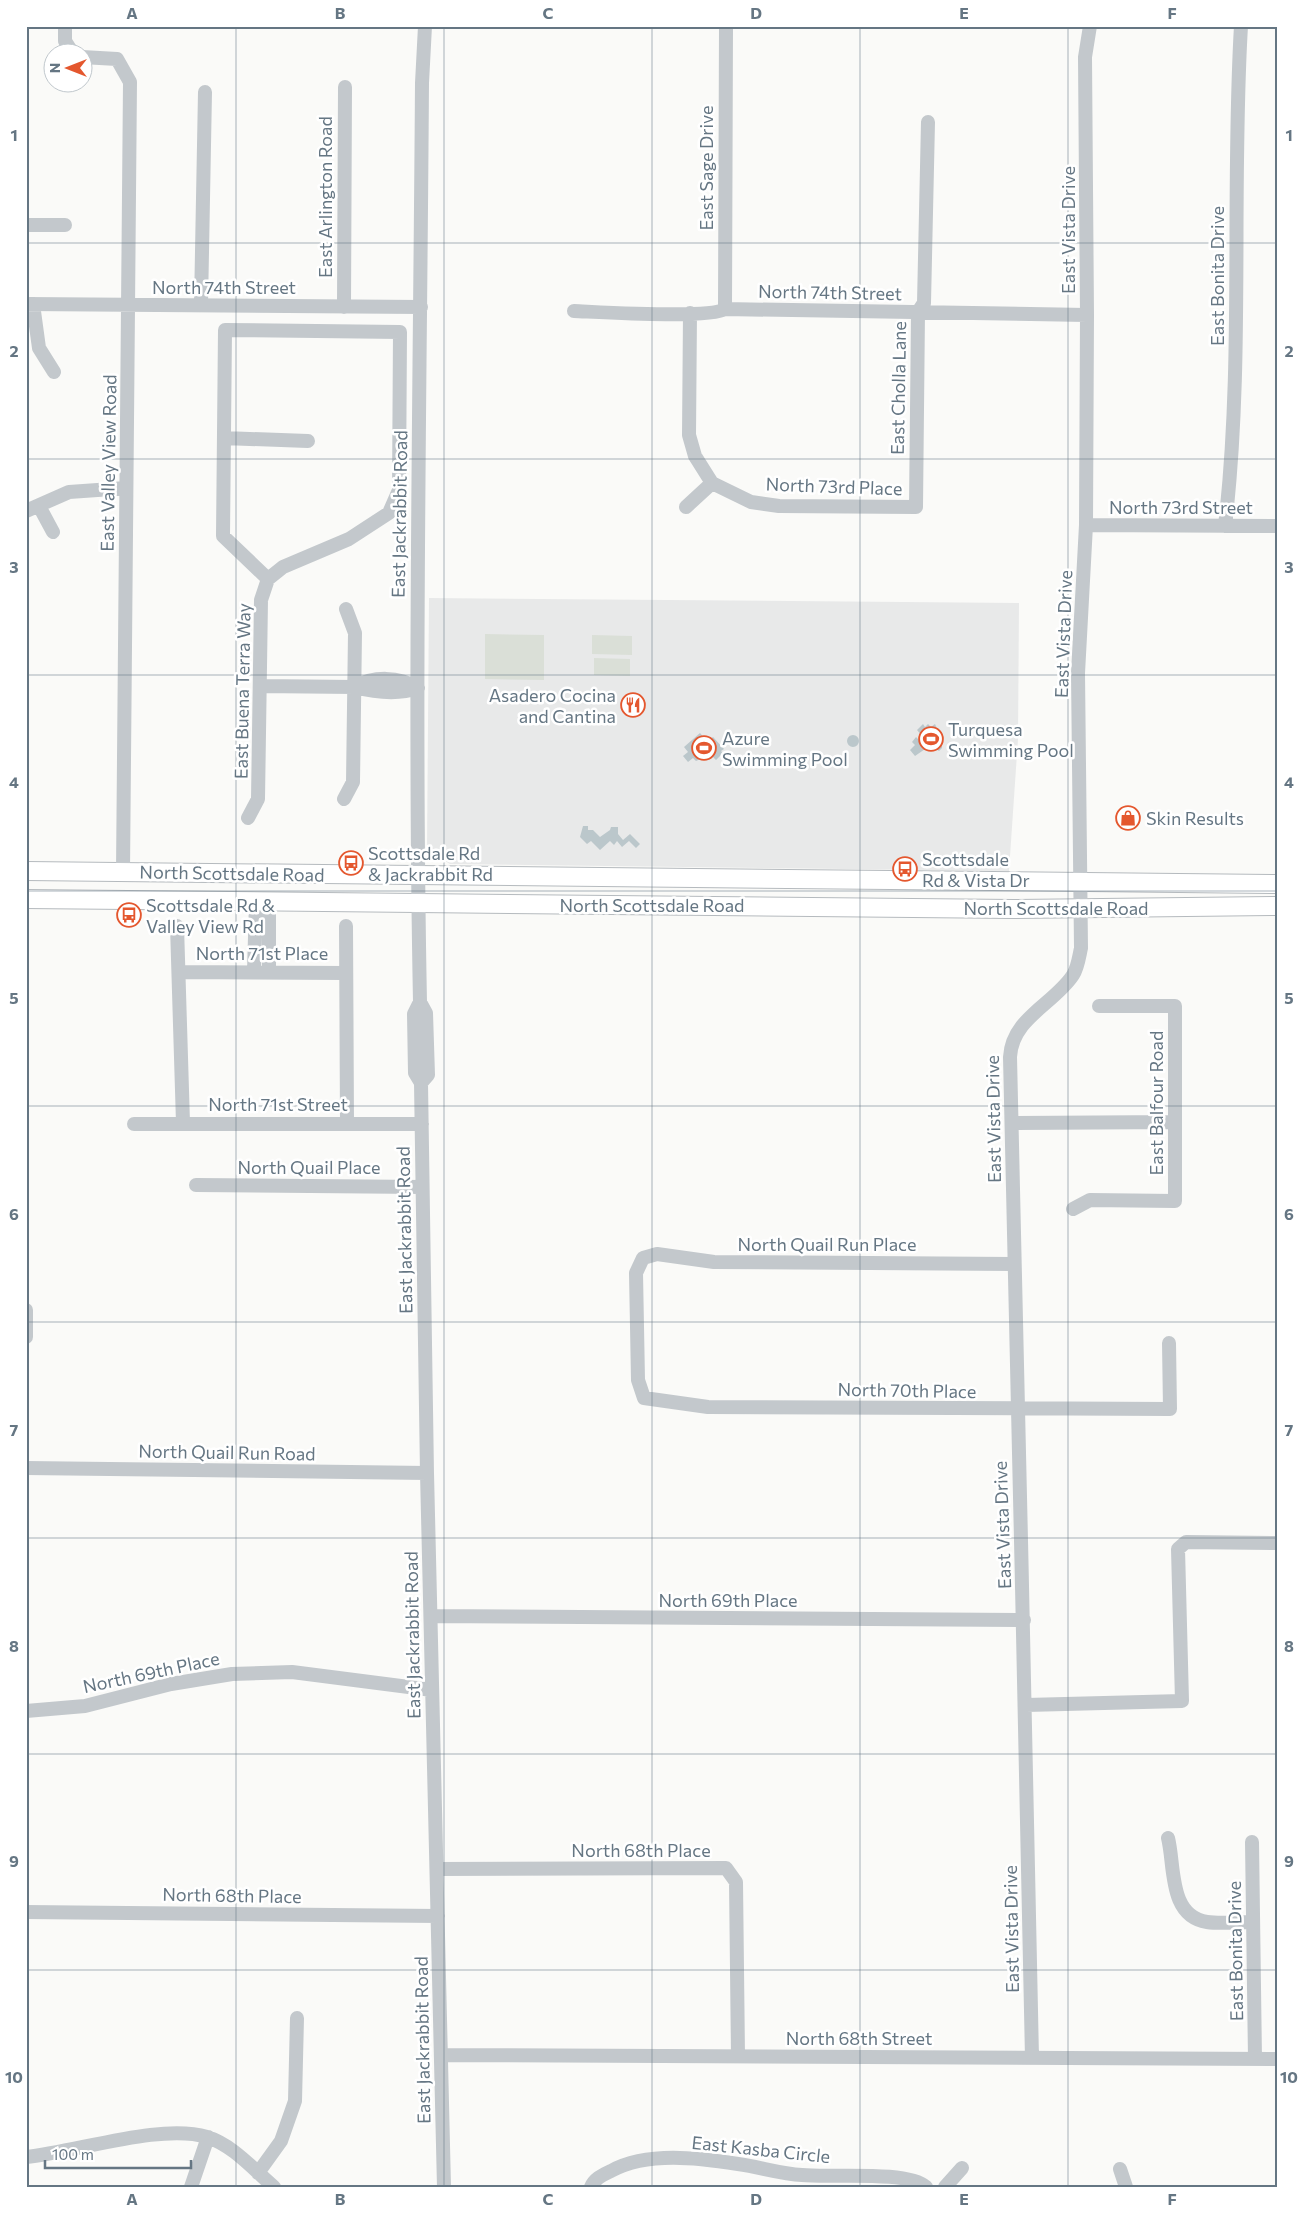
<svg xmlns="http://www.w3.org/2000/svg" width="1303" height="2213" viewBox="0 0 1303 2213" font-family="Commissioner,sans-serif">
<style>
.built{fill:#e8e9e9}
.green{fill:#dadfd7}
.water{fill:#bbc7cb}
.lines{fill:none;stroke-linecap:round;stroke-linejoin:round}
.major-casing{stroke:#b5babe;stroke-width:20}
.minor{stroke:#c3c8cc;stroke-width:14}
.major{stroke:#fff;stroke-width:18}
.grid{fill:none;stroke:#657683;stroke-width:1;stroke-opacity:0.55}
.labels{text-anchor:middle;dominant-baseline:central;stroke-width:5;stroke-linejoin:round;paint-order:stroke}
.street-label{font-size:18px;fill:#657683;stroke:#fff}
.poi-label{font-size:18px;fill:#657683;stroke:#fff;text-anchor:start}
.neatline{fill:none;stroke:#657683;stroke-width:2}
.grid-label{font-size:16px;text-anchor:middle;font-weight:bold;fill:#657683}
</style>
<rect width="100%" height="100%" fill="#fafaf8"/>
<!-- built -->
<path class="built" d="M429 598 1019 603 1018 739 1009 871 450 864 427 850Z"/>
<!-- green -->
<path class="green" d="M485 634 544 635V680L485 679Z
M592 635 632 636V655L592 654Z
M594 658 630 659V676L594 675Z"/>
<!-- water -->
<path class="water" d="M923 724 925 727 928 724 931 727 935 724 942 740V748L939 751 935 748 932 751 928 747 915 756 910 750 915 745 912 742 916 737 919 740 923 737 917 730Z
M700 733 706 740 703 743 704 745 713 737 724 749 721 751 723 753 716 760 713 757 709 760 705 757 696 761 693 758 688 762 683 756 688 752 684 747Z
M847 741a6 6 0 1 1 12 0a6 6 0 1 1-12 0Z
M583 826H588V830H593L600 837 610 830 611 827H618V834L623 840 630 834 640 844 636 848 629 841 622 847 617 841 614 845 610 841 600 850 591 841 587 844 580 837Z"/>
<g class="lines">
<!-- major casing -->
<g class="major-casing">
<path id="major" d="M26 871 1277 884
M26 899 1013 909 1277 906"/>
</g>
<!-- minor -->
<path class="minor" d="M65 26V41L72 52
M425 26 422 83C420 390 414 696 420 1002L414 1014 415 1073 421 1083 427 1473 444 2187
M82 57 117 59 130 82 123 872
M26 225H65
M26 304 421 307
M33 304 39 348 54 372
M201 305 205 92
M344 307 345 87
M725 309 726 26
M574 311C599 312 710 319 725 309L1087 315
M690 313 689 435 695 456 712 483 751 502 779 506 916 507 918 312 924 303 928 122
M225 330 400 332 399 490 389 513 349 539 283 567 268 579 223 536Z
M224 438 308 441
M39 506 53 532
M686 507 712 483
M26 511 69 492 126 488
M1086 525 1277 526
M1225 526C1244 360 1231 193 1241 26
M260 686 354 687C374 692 398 695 418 688
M354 687C373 676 399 676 418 688
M344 799 353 782 355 633 346 609
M248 818 258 799 261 600 268 579
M269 901V972
M177 926 183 1123
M346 926 347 1122
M180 972 345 973
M254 972 256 901
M420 1002 426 1013 428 1075 421 1083
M1012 1123 1175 1122
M134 1124H422
M196 1185 422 1187
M1073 1209 1090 1200 1175 1201V1006H1099
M1013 1264 714 1262 657 1254 643 1258 636 1273 638 1380 644 1398 708 1407 1170 1409 1169 1343
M26 1310V1337
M26 1468 427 1473
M431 1616 1024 1620
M1026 1705 1182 1701 1178 1549 1186 1542 1277 1543
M26 1711 85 1706 171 1684 232 1674 292 1672 432 1690
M1168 1838C1175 1865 1168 1916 1207 1922 1221 1924 1238 1922 1253 1922
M1252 1842 1255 2059
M437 1869 726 1868 736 1882 738 2056
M26 1912 438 1916
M441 2055 1277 2059
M1032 2058C1027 1724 1016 1391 1010 1057 1012 1018 1054 1004 1073 975 1078 967 1079 957 1081 948L1078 673 1086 525 1087 315 1085 57 1090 26
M26 2157C77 2152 161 2123 207 2137 233 2145 254 2170 274 2187
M1120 2169 1126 2187
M258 2173 281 2141 295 2101 297 2018
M191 2187 208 2137
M591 2187C595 2178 603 2175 611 2171 647 2151 699 2158 738 2164 760 2167 781 2174 802 2175 830 2178 907 2170 926 2187
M945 2187 962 2168"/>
<!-- major -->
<use href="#major" class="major"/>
</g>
<!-- grid -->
<path class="grid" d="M236 26V2187M444 26V2187M652 26V2187M860 26V2187M1068 26V2187M26 243H1277M26 459H1277M26 675H1277M26 891H1277M26 1106H1277M26 1322H1277M26 1538H1277M26 1754H1277M26 1970H1277"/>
<!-- icons -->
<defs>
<g id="restaurant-ring" transform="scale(1.25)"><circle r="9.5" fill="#fff" stroke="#e4572e" stroke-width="1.5"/><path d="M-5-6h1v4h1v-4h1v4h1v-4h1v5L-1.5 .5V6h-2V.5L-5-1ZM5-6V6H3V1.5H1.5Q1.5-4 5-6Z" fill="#e4572e"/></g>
<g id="stadium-ring" transform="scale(1.25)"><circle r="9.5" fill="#fff" stroke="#e4572e" stroke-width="1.5"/><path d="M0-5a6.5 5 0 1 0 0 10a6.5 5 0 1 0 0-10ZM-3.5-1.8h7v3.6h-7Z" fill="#e4572e"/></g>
<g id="shop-ring" transform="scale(1.25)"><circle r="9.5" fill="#fff" stroke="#e4572e" stroke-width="1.5"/><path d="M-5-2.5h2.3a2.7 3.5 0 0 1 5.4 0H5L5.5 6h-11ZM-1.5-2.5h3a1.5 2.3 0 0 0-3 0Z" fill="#e4572e"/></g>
<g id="bus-ring" transform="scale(1.25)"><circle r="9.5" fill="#fff" stroke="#e4572e" stroke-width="1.5"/><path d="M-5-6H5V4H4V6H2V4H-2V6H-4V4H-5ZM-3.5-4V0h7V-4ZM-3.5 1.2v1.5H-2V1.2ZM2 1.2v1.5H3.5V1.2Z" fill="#e4572e"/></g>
</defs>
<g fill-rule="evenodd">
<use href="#restaurant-ring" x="633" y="705"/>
<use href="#stadium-ring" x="931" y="739"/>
<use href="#stadium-ring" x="704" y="748"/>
<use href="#shop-ring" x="1128" y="818"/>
<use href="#bus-ring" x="351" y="863"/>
<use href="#bus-ring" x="905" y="869"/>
<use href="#bus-ring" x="129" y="915"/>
</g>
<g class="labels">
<!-- street labels -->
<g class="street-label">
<text transform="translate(706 168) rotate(-90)">East Sage Drive</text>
<text transform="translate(325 197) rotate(-90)">East Arlington Road</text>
<text transform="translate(1068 230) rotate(-90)">East Vista Drive</text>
<text transform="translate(1217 276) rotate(-90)">East Bonita Drive</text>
<text x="224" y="287">North 74th Street</text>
<text transform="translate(830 292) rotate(1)">North 74th Street</text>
<text transform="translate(898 388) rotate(-89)">East Cholla Lane</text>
<text transform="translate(108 463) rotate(-89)">East Valley View Road</text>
<text transform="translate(834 486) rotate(2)">North 73rd Place</text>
<text x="1181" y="507">North 73rd Street</text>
<text transform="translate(399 514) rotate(-89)">East Jackrabbit Road</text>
<text transform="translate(1063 634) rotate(-88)">East Vista Drive</text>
<text transform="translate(242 691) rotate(-89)">East Buena Terra Way</text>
<text transform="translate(232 873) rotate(1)">North Scottsdale Road</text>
<text x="652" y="905">North Scottsdale Road</text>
<text x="1056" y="908">North Scottsdale Road</text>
<text x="262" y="953">North 71st Place</text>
<text transform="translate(1156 1103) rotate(-90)">East Balfour Road</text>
<text x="278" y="1104">North 71st Street</text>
<text transform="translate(993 1119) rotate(-91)">East Vista Drive</text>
<text x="309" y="1167">North Quail Place</text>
<text transform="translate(404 1230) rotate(-91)">East Jackrabbit Road</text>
<text x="827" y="1244">North Quail Run Place</text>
<text transform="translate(907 1390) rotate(1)">North 70th Place</text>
<text transform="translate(227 1452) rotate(1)">North Quail Run Road</text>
<text transform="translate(1002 1525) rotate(-92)">East Vista Drive</text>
<text x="728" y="1600">North 69th Place</text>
<text transform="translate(412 1635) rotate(-91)">East Jackrabbit Road</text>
<text transform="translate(151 1672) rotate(-12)">North 69th Place</text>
<text x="641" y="1850">North 68th Place</text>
<text transform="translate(232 1895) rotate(1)">North 68th Place</text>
<text transform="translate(1011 1929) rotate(-91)">East Vista Drive</text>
<text transform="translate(1235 1951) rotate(-91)">East Bonita Drive</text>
<text x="859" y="2038">North 68th Street</text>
<text transform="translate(422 2040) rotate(-91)">East Jackrabbit Road</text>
<text transform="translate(761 2149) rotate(6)">East Kasba Circle</text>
</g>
<!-- poi labels -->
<g class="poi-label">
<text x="616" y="695" text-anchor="end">Asadero Cocina<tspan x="616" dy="21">and Cantina</tspan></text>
<text x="948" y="729">Turquesa<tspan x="948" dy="21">Swimming Pool</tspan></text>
<text x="722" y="738">Azure<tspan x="722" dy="21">Swimming Pool</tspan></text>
<text x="1146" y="818">Skin Results</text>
<text x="368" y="853">Scottsdale Rd<tspan x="368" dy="21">&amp; Jackrabbit Rd</tspan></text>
<text x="922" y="859">Scottsdale<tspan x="922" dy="21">Rd &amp; Vista Dr</tspan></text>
<text x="146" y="905">Scottsdale Rd &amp;<tspan x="146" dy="21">Valley View Rd</tspan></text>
</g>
</g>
<!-- border -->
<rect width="1303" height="2213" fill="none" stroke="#ffffff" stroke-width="55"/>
<!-- north arrow -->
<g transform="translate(68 68) rotate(270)"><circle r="24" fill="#ffffff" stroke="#c1c8cd"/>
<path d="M0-4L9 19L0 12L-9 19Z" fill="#e4572e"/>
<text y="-8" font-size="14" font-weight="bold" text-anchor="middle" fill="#657683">N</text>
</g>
<!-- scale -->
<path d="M45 2160v8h146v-8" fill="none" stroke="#657683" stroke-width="2.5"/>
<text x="52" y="2160" font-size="15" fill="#657683" stroke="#ffffff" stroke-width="4" paint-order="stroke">100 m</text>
<rect x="28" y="28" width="1248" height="2158" class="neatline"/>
<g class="grid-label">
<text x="132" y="19">A</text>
<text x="340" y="19">B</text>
<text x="548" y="19">C</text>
<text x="756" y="19">D</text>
<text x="964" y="19">E</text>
<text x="1172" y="19">F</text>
<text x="14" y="141">1</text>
<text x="1289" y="141">1</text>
<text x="14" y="357">2</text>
<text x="1289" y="357">2</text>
<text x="14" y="573">3</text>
<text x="1289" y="573">3</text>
<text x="14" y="788">4</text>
<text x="1289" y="788">4</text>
<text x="14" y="1004">5</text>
<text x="1289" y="1004">5</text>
<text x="14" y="1220">6</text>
<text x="1289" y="1220">6</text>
<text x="14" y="1436">7</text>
<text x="1289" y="1436">7</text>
<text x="14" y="1652">8</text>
<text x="1289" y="1652">8</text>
<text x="14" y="1867">9</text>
<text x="1289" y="1867">9</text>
<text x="14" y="2083">10</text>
<text x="1289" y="2083">10</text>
<text x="132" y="2205">A</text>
<text x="340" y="2205">B</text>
<text x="548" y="2205">C</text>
<text x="756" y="2205">D</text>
<text x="964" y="2205">E</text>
<text x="1172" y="2205">F</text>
</g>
</svg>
